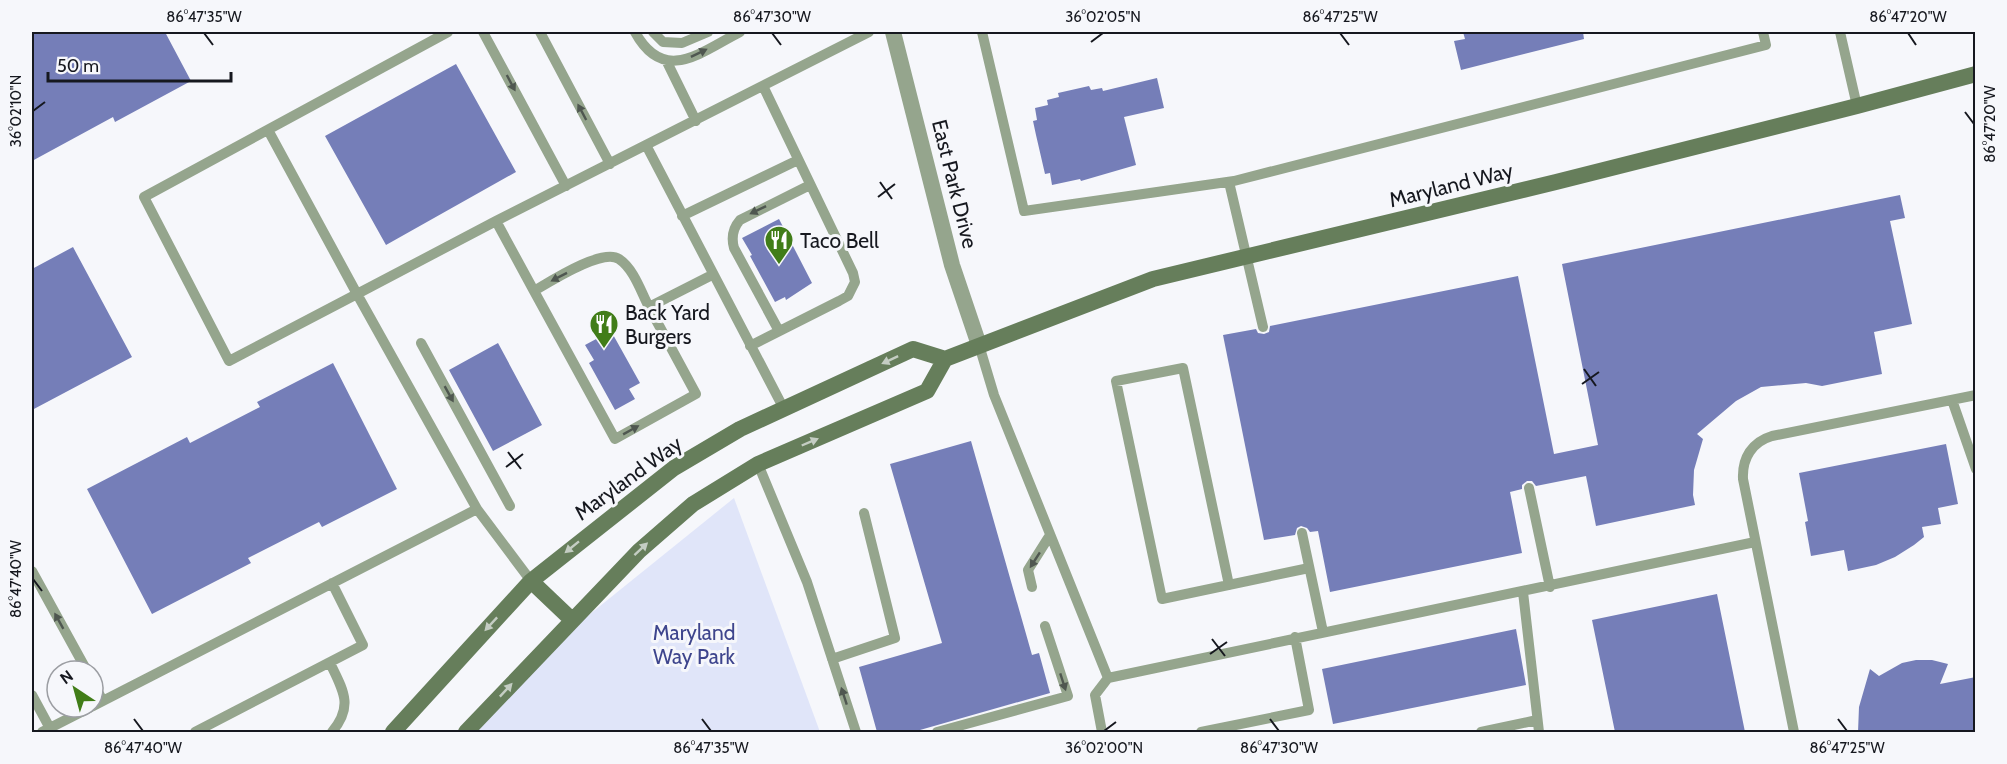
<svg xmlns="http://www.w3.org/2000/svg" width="2007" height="764" viewBox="0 0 2007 764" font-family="Cabin,sans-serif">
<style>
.park{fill:#e0e5f9}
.building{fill:#757eb8}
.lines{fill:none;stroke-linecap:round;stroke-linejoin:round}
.service{stroke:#95a58d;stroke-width:10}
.tertiary{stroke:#95a58d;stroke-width:16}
.secondary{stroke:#667e5b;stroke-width:16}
.oneway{fill:#4f5750}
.oneway2{fill:#c4cdc3}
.ticks{fill:none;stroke:#16181f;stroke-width:2}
.labels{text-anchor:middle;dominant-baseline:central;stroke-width:6;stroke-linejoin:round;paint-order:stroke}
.street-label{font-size:21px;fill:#16181f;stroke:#f6f7fb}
.poi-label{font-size:21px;fill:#16181f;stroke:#f6f7fb;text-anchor:start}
.park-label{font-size:21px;fill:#3e458d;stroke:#f6f7fb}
.neatline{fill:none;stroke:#16181f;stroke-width:2}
.ticks-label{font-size:15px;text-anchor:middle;fill:#16181f}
</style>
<rect width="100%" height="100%" fill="#f6f7fb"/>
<!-- park -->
<path class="park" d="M734 498 820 732H473L538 656Z"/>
<!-- building -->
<path class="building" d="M32 32H165L191 81 115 122 113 117 32 161Z
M1463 32H1583L1584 39 1461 70 1454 41 1465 39Z
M456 64 516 172 386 245 325 136Z
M1157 78 1164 108 1124 117 1136 165 1081 181 1080 179 1052 185 1050 173 1045 174 1036 135 1033 121 1037 120 1035 108 1048 105 1047 100 1059 97 1058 93 1089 86 1091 90 1102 88 1103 91Z
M1900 195 1905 218 1890 221 1912 324 1874 332 1882 374 1822 386 1806 383 1761 387 1736 401 1697 434 1703 439 1694 470 1693 495 1695 505 1596 526 1586 476 1536 486 1532 481H1527L1522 485V489L1510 492 1522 553 1330 592 1318 531 1310 532 1307 528 1301 526 1297 528 1295 535 1264 540 1223 335 1256 329 1258 333 1264 334 1269 332 1270 326 1518 276 1554 454 1598 445 1562 264Z
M779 219 812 283 786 300 785 297 775 302 750 256 752 255 742 238Z
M73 247 132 357 32 410V269Z
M611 331 640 383 629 389 635 399 615 410 589 363 594 360 585 345Z
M498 343 542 425 493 451 449 370Z
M333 363 397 489 322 527 319 522 248 558 251 563 152 614 87 489 187 437 190 443 260 407 257 402Z
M971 441 1032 655 1039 653 1050 693 913 732H877L859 667 942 643 890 464Z
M1946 444 1958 504 1938 508 1941 524 1922 527 1924 537 1914 545 1895 557 1876 565 1848 571 1844 550 1811 556 1805 522 1808 521 1799 473Z
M1717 594 1745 732H1615L1592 620Z
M1516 629 1526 685 1333 724 1322 669Z
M1916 660H1932L1948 664 1940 684 1976 677V732H1858L1859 707 1870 669 1879 676 1902 663Z"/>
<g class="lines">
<!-- service -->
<path class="service" d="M483 32 566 186
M540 32 610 164
M635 32C664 85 701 52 740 32
M653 32 663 42 682 43 708 32
M982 32 1024 211 1234 181 1766 45 1763 32
M1840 32 1857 106
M666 60 696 121
M268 130 357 294 229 361 144 197 448 32
M646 145 784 409
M1229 182 1263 327
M682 216 798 160
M496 221 534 291
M649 307 696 394 615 439 534 291C551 281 602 248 619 259 634 269 641 292 649 307L712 275
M779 331 734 248C731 237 733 228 740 220L810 185
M421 343 510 506
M979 345 994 395 1108 678 1755 542
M750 346 839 301 848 296 855 282 853 273 763 86
M1952 400 1976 469
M758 464 807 582 856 732
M1529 488 1550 587
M1302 533 1323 632
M32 571 87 671
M531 581 477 509 357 294 496 221 869 32
M1229 585 1183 368 1116 381 1162 599 1309 568
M1032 587 1028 570 1050 535
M1523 592 1539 732
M832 659 895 638 864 513
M330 663C343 690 354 706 332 732
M93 683 103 701
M32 695 52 732
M93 706 477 509
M42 732 91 707
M195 732 363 645 332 583
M937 732 1068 696 1045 626
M1102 732 1095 695 1108 678
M1201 732 1309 710 1295 637
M1481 732 1537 720
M1794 732 1743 479C1742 458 1752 442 1772 436L1976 395"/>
<!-- tertiary -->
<path class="tertiary" d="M893 32 952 265 979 345"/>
<!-- secondary -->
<path class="secondary" d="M531 581 572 620
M393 732 531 581 674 468 740 429 913 349 945 359
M466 732 639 551 693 504 758 464 927 391 945 359 1153 279 1556 182 1857 106 1976 74"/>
</g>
<!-- one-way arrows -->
<defs><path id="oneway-solid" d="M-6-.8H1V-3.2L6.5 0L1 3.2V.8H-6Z" transform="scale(1.5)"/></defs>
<g class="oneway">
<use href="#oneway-solid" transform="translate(699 53) rotate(-26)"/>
<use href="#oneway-solid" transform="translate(511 83) rotate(62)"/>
<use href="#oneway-solid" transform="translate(582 112) rotate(-118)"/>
<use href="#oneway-solid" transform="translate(758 210) rotate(154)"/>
<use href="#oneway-solid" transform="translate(559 277) rotate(153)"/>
<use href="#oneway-solid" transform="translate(449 394) rotate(61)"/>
<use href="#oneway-solid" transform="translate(631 430) rotate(-29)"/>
<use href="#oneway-solid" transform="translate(1035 560) rotate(123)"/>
<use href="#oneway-solid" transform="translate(59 621) rotate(-119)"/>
<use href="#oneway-solid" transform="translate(1063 682) rotate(72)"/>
<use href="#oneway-solid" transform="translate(844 696) rotate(-108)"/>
</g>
<g class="oneway2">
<use href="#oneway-solid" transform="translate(890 360) rotate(155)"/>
<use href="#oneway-solid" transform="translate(810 442) rotate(-23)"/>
<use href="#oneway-solid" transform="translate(572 547) rotate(141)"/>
<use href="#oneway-solid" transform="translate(641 549) rotate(-43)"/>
<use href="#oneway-solid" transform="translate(491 624) rotate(133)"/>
<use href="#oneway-solid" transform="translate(506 690) rotate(-47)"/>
</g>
<!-- ticks -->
<path class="ticks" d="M204 33 213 45M772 33 781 45M1340 33 1349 45M1908 33 1916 45M1091 42 1103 33M33 111 45 102M1965 112 1974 124M880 182 892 199M878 197 895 184M1584 369 1596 386M1582 384 1599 372M508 452 521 469M506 467 523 454M33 579 42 591M1212 639 1225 656M1210 654 1227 642M134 719 143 731M702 719 711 731M1270 719 1279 731M1838 719 1847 731M1104 731 1116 722"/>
<!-- icons -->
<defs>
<g id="restaurant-pin" transform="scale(1.5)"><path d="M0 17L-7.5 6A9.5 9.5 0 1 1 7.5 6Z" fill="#417d18" stroke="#f6f7fb"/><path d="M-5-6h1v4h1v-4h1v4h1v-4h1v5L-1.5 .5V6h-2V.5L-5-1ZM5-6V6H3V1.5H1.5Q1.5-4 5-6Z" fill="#fff"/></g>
</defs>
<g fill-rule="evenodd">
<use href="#restaurant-pin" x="779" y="240"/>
<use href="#restaurant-pin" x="604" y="324"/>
</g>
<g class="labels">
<!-- street labels -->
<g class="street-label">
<text transform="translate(955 184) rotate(76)">East Park Drive</text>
<text transform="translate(1451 185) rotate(-14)">Maryland Way</text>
<text transform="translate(628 478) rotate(-36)">Maryland Way</text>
</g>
<!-- poi labels -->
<g class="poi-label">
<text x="800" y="240">Taco Bell</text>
<text x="625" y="312">Back Yard<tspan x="625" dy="24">Burgers</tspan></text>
</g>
<!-- park labels -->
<g class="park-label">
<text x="694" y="632">Maryland<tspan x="694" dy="24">Way Park</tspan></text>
</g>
</g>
<!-- border -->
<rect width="2007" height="764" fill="none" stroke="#f6f7fb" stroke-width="66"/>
<!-- north arrow -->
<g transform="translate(75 689) rotate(324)"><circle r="28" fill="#f6f7fb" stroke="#9c9ea3" stroke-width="1.5"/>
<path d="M0-4.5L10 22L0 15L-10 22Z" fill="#417d18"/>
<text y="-9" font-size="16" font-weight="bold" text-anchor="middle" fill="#16181f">N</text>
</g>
<!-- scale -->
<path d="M48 72v9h183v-9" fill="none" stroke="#16181f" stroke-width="3"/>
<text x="57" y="72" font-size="18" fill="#16181f" stroke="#f6f7fb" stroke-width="4.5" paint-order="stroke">50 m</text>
<rect x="33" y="33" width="1941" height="698" class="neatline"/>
<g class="ticks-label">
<text x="204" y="22">86°47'35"W</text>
<text x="772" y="22">86°47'30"W</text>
<text x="1103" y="22">36°02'05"N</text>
<text x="1340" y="22">86°47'25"W</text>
<text x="1908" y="22">86°47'20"W</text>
<text transform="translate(16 111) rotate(-90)" y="5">36°02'10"N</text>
<text transform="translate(1990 124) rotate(-90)" y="5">86°47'20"W</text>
<text transform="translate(16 579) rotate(-90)" y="5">86°47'40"W</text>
<text x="143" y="753">86°47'40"W</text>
<text x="711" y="753">86°47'35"W</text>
<text x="1104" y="753">36°02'00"N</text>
<text x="1279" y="753">86°47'30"W</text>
<text x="1847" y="753">86°47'25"W</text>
</g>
</svg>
